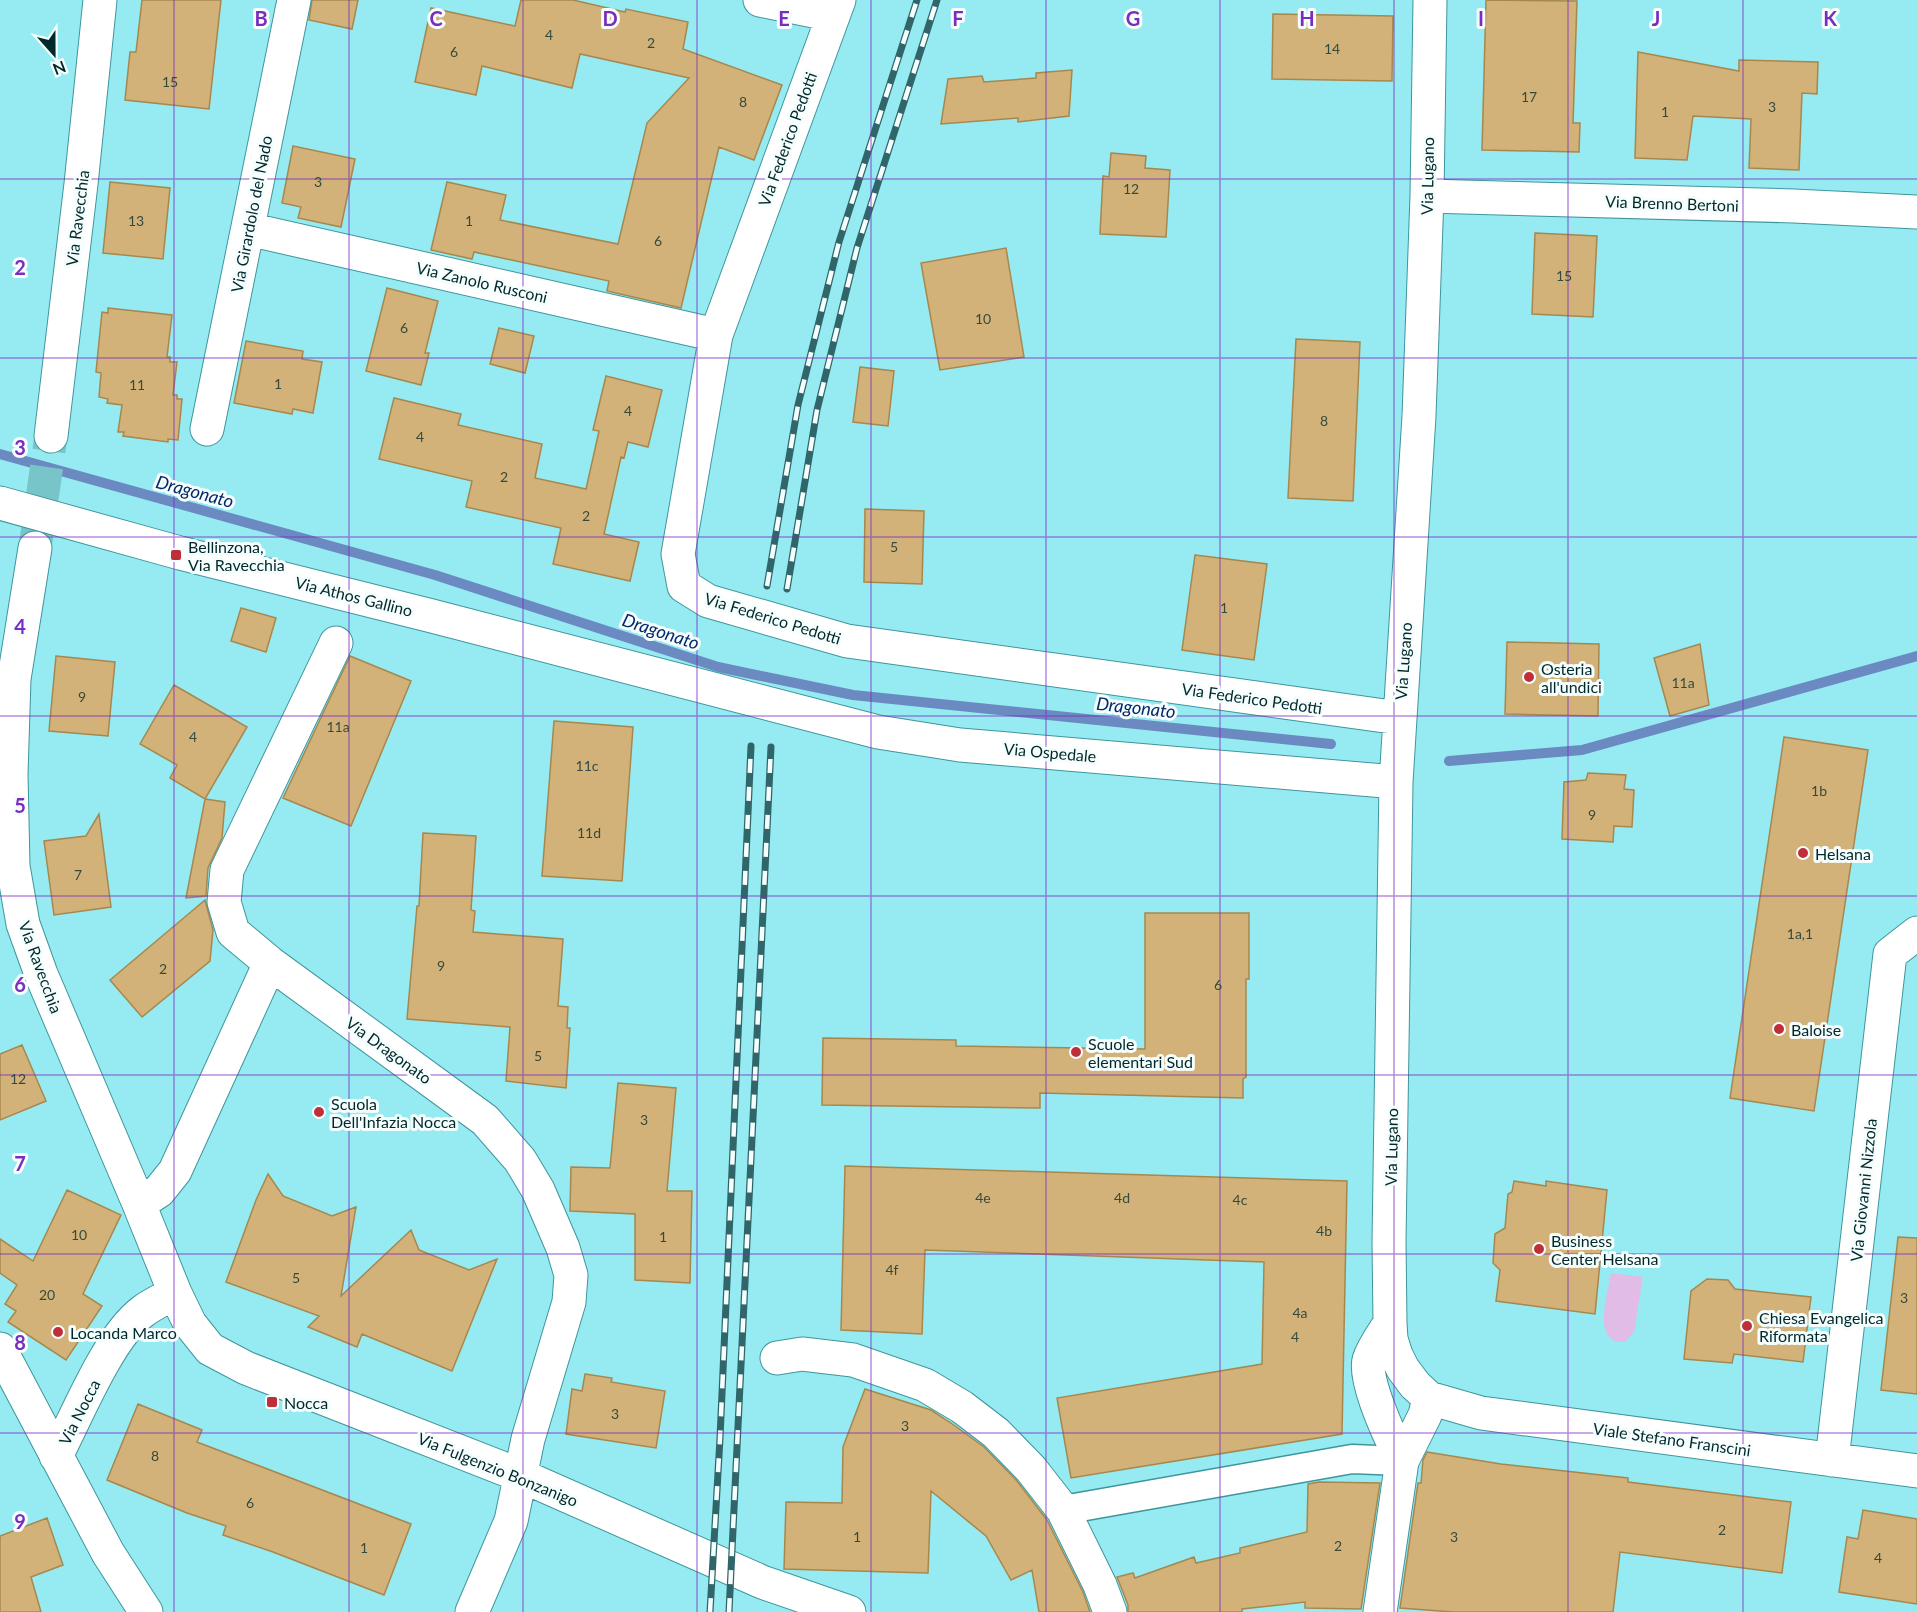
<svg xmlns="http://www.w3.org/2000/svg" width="1917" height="1612" viewBox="0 0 1917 1612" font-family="Lato,sans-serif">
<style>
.green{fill:#e1bce7}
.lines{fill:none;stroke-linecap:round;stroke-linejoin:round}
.stream{stroke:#6b8ac1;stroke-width:10}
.building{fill:#d2b278;stroke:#a6884f;stroke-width:1.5}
.minor-tunnel{stroke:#77c4c9;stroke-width:33;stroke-dasharray:33 16;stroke-linecap:butt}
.pedestrian-casing{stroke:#3e969c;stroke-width:31}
.minor-casing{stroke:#3e969c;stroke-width:35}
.pedestrian{stroke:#fff;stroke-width:28}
.minor{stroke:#fff;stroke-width:33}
.rail-casing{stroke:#30666a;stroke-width:7}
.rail{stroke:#f5fdfd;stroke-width:4.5;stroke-dasharray:14;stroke-linecap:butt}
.grid{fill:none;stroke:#7b2cbf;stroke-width:1.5;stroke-opacity:0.55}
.poi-dot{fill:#bf2f3a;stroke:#f5fdfd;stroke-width:2}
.labels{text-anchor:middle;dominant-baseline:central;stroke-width:6;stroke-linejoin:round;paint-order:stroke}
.number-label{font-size:14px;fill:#354a3e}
.street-label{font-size:16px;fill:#01282a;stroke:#f5fdfd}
.poi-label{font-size:16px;fill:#01282a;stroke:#f5fdfd;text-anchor:start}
.water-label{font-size:18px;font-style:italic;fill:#06286a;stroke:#f5fdfd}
.grid-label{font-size:20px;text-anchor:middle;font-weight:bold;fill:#7b2cbf;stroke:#f5fdfd;stroke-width:6;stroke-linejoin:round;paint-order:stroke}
</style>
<rect width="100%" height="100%" fill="#95ebf1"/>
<!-- green -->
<path class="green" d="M1611 1273 1643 1277 1634 1332 1625 1342C1591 1345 1608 1293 1611 1273Z"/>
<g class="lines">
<!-- stream -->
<path class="stream" d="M0 454 435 575 718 667 853 695 1331 744
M1449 761 1582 750 1917 656"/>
</g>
<!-- building -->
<path class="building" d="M142 0H221L209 109 125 100 130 52H136Z
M312 0H358L352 29 309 20Z
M521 0H573L625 12 626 9 688 22 683 49 782 85 754 160 719 147 681 308 607 291 609 281 474 252 472 259 431 250 447 182 506 195 500 220 618 244 647 123 689 78 580 54 572 88 482 66 476 95 415 82 431 8 515 26Z
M1486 0 1577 1 1573 123H1580L1579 152 1482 150Z
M1273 14 1393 16 1392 81 1272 79Z
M1638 52 1739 71V60L1818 62 1817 94 1802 93 1799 170 1749 168 1751 119 1693 116 1687 160 1635 158Z
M1072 70 1069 116 1018 122V118L941 124 948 79 982 76 984 82 1036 78V73Z
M293 146 355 159 341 227 298 218 301 207 282 203Z
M1111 153 1146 156 1145 168 1170 170 1166 237 1100 234 1103 176 1109 177Z
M110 182 170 188 163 259 103 253Z
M1535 233 1597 236 1593 317 1532 314Z
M1006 248 1024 357 940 370 921 263Z
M387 288 438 301 425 353H429L421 385 366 371Z
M108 308 172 315 167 357H170V362H177L173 395H177V399H182L178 440 168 439V442L123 436 124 432H118L122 405 107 403 108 399 99 397 101 373 96 372 102 312 108 313Z
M499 328 534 336 525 373 490 364Z
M1296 339 1360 342 1353 501 1288 498Z
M246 341 303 351 302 359 322 362 313 413 293 409 292 414 234 403Z
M860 367 894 371 888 426 853 422Z
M606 376 662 390 648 447 628 442 624 458 621 457 604 534 639 542 630 581 553 564 561 528 466 507 472 481 379 459 394 398 461 414 458 425 542 444 535 478 586 489 599 431 593 430Z
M865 509 924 511 922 584 864 582Z
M1195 555 1267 564 1254 660 1182 650Z
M241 608 276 618 266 652 231 641Z
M1507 642 1599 644 1598 716 1505 714Z
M1700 644 1709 705 1670 716 1654 658Z
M56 656 115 662 108 736 49 731Z
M350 656 411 681 351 826 283 798Z
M174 685 247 727 205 799 170 778 177 765 140 744Z
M554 721 633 727 622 881 542 876Z
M1784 737 1868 750 1814 1111 1730 1098Z
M1588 773 1626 775 1624 789 1634 790 1632 827 1614 826 1613 842 1562 839 1564 782 1586 780Z
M205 799 225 802 222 838 208 868 206 896 186 898Z
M99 814 111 907 54 915 44 841 86 836Z
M423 833 476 836 471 910 475 911 473 932 563 939 558 1006 568 1007 567 1028H570L566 1088 506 1081 510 1027 407 1019 417 906H419Z
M205 900 213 930 210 961 142 1017 110 980Z
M1145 913H1249V979H1246V1077L1243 1079V1098L1040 1093V1108L822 1105 823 1038 956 1040V1046L1145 1049Z
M22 1045 46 1101 0 1120V1054Z
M618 1083 676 1088 667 1191H692L690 1283 635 1280V1214L570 1211 571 1167 610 1168Z
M845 1166 1347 1181 1342 1434 1071 1478 1057 1398 1262 1364 1264 1262 925 1250 922 1334 841 1330Z
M268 1174 283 1196 332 1216 356 1207 341 1296 411 1230 419 1250 469 1270 497 1259 452 1371 362 1334 357 1347 308 1327 319 1316 226 1282 256 1200Z
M1514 1181 1546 1186V1181L1607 1190 1595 1314 1496 1301 1500 1270 1493 1263 1495 1234 1505 1228 1508 1194 1512 1192Z
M67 1190 121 1215 83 1294 102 1306 66 1360 8 1322 16 1311 5 1304 17 1285 0 1273V1239L33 1261Z
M1898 1237 1917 1238V1394L1881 1390Z
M1707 1279 1728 1280 1735 1289 1811 1297 1803 1362 1734 1354 1732 1363 1684 1359 1691 1291Z
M585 1374 612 1378 611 1382 665 1391 656 1448 566 1434 572 1389 582 1391Z
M865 1389 931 1410 951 1423 984 1447 1017 1481 1047 1520 1083 1592 1090 1612H1039L1032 1570 1011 1580 986 1536 931 1491 928 1573 784 1569 786 1502 842 1503 843 1447Z
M138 1404 202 1430 197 1442 411 1524 384 1595 273 1552 223 1535 226 1526 187 1513 107 1480Z
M1427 1452 1501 1464 1628 1478V1482L1791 1502 1782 1573 1620 1552 1613 1612H1453L1400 1608 1418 1483H1421L1423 1460Z
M1319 1482 1380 1483 1361 1609 1305 1608V1602L1242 1609V1612H1128V1605L1117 1577 1133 1573 1135 1578 1194 1557 1196 1563 1240 1553V1548L1307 1532 1308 1484Z
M1863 1510 1917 1519V1604L1839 1592 1847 1537 1858 1539Z
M47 1518 63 1565 31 1577 41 1612H0V1536Z"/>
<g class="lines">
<!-- minor-tunnel -->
<path class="minor-tunnel" d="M35 548 51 436"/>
<!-- pedestrian casing -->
<g class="pedestrian-casing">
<path id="pedestrian" d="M1063 1510 1352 1459 1402 1461"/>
</g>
<!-- minor casing -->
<g class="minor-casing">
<path id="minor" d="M760 0 833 15
M839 0 716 335 678 554 684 586 708 601 847 641 1399 718
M1430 0 1427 196 1419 416 1396 782 1389 1242 1390 1323 1391 1339 1396 1355 1403 1369 1415 1385 1429 1398 1481 1413 1917 1471
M1427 196 1794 206 1917 212
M248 229 716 335
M207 429 294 0
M51 436 81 184 100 0
M0 503 180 553 432 616 878 732 960 745 1396 782
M35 548 14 679 11 774 13 866 23 924 41 974 139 1204 175 1293 190 1324 210 1349 246 1368 522 1476 762 1582 849 1612
M336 643 227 870 224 902 233 932 270 963 485 1120 520 1160 538 1190 563 1248 571 1275 569 1302 528 1439 511 1521 472 1612
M139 1204 159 1191 175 1171 270 963
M1390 1323C1383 1334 1373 1347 1369 1360 1363 1380 1392 1441 1402 1461
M0 1349 108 1553 146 1612
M777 1358 802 1354 853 1360 925 1385 962 1407 996 1433 1031 1469 1063 1510 1100 1585 1110 1612
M56 1456C77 1416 108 1338 142 1312 152 1304 164 1299 175 1293
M1832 1460 1890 954 1917 933
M1380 1612 1402 1461 1425 1415 1429 1398"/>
</g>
<!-- pedestrian -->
<use href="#pedestrian" class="pedestrian"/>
<!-- minor -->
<use href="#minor" class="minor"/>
<!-- rail casing -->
<g class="rail-casing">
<path id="rail" d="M767 586 798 405 839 242 917 0
M787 589 817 410 857 248 937 0
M710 1612 720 1438 751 746
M729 1612 771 747"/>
</g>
<!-- rail -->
<use href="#rail" class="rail"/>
</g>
<!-- grid -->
<path class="grid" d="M174 0V1612M349 0V1612M523 0V1612M697 0V1612M871 0V1612M1046 0V1612M1220 0V1612M1394 0V1612M1568 0V1612M1743 0V1612M0 179H1917M0 358H1917M0 537H1917M0 716H1917M0 896H1917M0 1075H1917M0 1254H1917M0 1433H1917"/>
<!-- markers -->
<g class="poi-dot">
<rect x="170" y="549" width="12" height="12" rx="3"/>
<circle cx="1529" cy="677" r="6"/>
<circle cx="1803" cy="853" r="6"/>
<circle cx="1779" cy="1029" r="6"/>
<circle cx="1076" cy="1052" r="6"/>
<circle cx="319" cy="1112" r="6"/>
<circle cx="1539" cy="1249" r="6"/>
<circle cx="1747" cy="1326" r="6"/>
<circle cx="58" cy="1332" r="6"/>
<rect x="266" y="1396" width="12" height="12" rx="3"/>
</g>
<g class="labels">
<!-- number labels -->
<g class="number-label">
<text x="549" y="34">4</text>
<text x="651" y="42">2</text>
<text x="1332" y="48">14</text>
<text x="454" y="51">6</text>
<text x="170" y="81">15</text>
<text x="1529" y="96">17</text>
<text x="743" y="101">8</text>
<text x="1772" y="106">3</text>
<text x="1665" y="111">1</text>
<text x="318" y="181">3</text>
<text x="1131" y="188">12</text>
<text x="136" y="220">13</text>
<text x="469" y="220">1</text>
<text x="658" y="240">6</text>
<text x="1564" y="275">15</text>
<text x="983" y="318">10</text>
<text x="404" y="327">6</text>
<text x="278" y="383">1</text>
<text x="137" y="384">11</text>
<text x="628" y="410">4</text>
<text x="1324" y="420">8</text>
<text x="420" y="436">4</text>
<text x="504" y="476">2</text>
<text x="586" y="515">2</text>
<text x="894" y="546">5</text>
<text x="1224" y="607">1</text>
<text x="1683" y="682">11a</text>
<text x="82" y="696">9</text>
<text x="338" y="726">11a</text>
<text x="193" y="736">4</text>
<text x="587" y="765">11c</text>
<text x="1819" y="790">1b</text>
<text x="1592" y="814">9</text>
<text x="589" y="832">11d</text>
<text x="78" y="874">7</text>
<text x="1800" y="933">1a,1</text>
<text x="441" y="965">9</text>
<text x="163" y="968">2</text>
<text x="1218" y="984">6</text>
<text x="538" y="1055">5</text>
<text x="18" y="1078">12</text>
<text x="644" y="1119">3</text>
<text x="983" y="1197">4e</text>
<text x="1122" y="1197">4d</text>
<text x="1240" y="1199">4c</text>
<text x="1324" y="1230">4b</text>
<text x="79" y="1234">10</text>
<text x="663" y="1236">1</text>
<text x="892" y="1269">4f</text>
<text x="296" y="1277">5</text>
<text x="47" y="1294">20</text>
<text x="1904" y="1297">3</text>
<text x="1300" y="1312">4a</text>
<text x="1295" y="1336">4</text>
<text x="615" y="1413">3</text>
<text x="905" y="1425">3</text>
<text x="155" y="1455">8</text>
<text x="250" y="1502">6</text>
<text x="1722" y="1529">2</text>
<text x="857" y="1536">1</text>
<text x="1454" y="1536">3</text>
<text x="1338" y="1545">2</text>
<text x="364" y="1547">1</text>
<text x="1878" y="1557">4</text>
</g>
<!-- street labels -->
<g class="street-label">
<text transform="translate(787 139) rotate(-70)">Via Federico Pedotti</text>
<text transform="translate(1427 176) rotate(-89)">Via Lugano</text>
<text transform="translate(1672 203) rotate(2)">Via Brenno Bertoni</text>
<text transform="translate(251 214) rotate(-79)">Via Girardolo del Nado</text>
<text transform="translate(77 218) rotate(-83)">Via Ravecchia</text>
<text transform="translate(482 282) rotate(13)">Via Zanolo Rusconi</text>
<text transform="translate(354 596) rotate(14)">Via Athos Gallino</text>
<text transform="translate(773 618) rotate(17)">Via Federico Pedotti</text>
<text transform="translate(1403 661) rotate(-86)">Via Lugano</text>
<text transform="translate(1252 698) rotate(8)">Via Federico Pedotti</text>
<text transform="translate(1050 752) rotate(5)">Via Ospedale</text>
<text transform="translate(41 967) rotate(70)">Via Ravecchia</text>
<text transform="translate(389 1050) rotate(36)">Via Dragonato</text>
<text transform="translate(1391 1147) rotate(-89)">Via Lugano</text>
<text transform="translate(1863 1190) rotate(-84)">Via Giovanni Nizzola</text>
<text transform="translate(79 1412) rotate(-63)">Via Nocca</text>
<text transform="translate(1672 1439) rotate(8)">Viale Stefano Franscini</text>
<text transform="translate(498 1469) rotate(22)">Via Fulgenzio Bonzanigo</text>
</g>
<!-- poi labels -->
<g class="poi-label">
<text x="188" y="546">Bellinzona,<tspan x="188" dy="18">Via Ravecchia</tspan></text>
<text x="1541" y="668">Osteria<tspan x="1541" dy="18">all'undici</tspan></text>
<text x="1815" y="853">Helsana</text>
<text x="1791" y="1029">Baloise</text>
<text x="1088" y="1043">Scuole<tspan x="1088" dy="18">elementari Sud</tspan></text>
<text x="331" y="1103">Scuola<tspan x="331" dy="18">Dell'Infazia Nocca</tspan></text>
<text x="1551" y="1240">Business<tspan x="1551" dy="18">Center Helsana</tspan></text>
<text x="1759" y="1317">Chiesa Evangelica<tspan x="1759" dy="18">Riformata</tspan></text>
<text x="70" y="1332">Locanda Marco</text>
<text x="284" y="1402">Nocca</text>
</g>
<!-- water labels -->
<g class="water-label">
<text transform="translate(195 491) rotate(15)">Dragonato</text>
<text transform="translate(661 631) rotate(18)">Dragonato</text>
<text transform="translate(1136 707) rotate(6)">Dragonato</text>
</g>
</g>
<g class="grid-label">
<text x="261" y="26">B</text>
<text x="436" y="26">C</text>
<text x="610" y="26">D</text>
<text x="784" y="26">E</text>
<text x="958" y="26">F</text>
<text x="1133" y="26">G</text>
<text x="1307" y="26">H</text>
<text x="1481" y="26">I</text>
<text x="1656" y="26">J</text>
<text x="1830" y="26">K</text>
<text x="20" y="275">2</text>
<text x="20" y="455">3</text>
<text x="20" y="634">4</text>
<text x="20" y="813">5</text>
<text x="20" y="992">6</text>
<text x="20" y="1171">7</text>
<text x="20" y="1350">8</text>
<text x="20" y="1529">9</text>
</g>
<!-- north arrow -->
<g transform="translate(54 54) rotate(159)" stroke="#f5fdfd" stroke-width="4.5" paint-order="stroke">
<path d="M0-4.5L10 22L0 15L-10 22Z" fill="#01282a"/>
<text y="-9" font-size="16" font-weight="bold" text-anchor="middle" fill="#01282a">N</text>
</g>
</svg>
